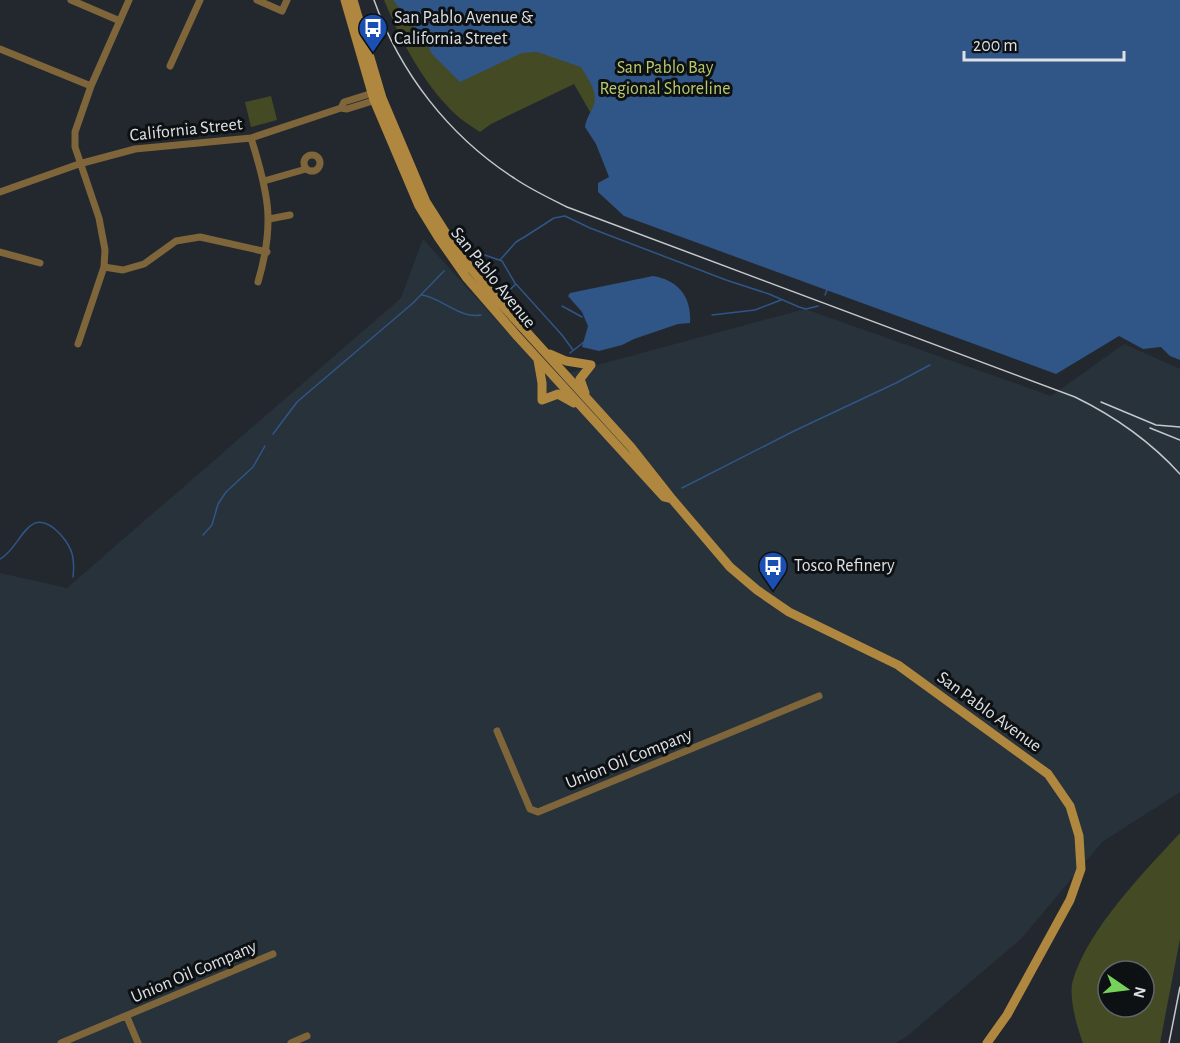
<svg xmlns="http://www.w3.org/2000/svg" width="1180" height="1043" viewBox="0 0 1180 1043" font-family="'Alegreya Sans',sans-serif">
<style>
.built{fill:#28323b}
.green{fill:#434a24;fill-rule:evenodd}
.water{fill:#305587}
.lines{fill:none;stroke-linecap:round;stroke-linejoin:round}
.stream{stroke:#305587;stroke-width:1.5}
.minor{stroke:#7f653a;stroke-width:7}
.secondary{stroke:#b0873e;stroke-width:9}
.rail{stroke:#c4c7cc;stroke-width:1.5}
.labels{text-anchor:middle;dominant-baseline:central;stroke-width:6;stroke-linejoin:round;paint-order:stroke}
.poi-label{font-size:18px;fill:#dde0e4;stroke:#0e1113;text-anchor:start}
.park-label{font-size:18px;fill:#b8ca6b;stroke:#0e1113}
.street-label{font-size:18px;fill:#dde0e4;stroke:#0e1113}
</style>
<rect width="100%" height="100%" fill="#23282e"/>
<!-- built -->
<path class="built" d="M423 239 549 378 805 309 1051 396 1124 344 1180 369V792L1102 842 1022 938 906 1037 895 1043H0V573L67 588 401 298Z"/>
<!-- green -->
<path class="green" d="M384 0H805L624 171 574 84 491 124 480 132C471 126 461 120 453 112 422 81 401 41 384 0Z
M271 96 277 120 251 127 245 102Z
M1180 833V939L1160 1043H1083C1077 1027 1068 997 1073 980 1088 929 1144 872 1180 833ZM1108 971H1144V1007H1108Z"/>
<!-- water -->
<path class="water" d="M393 0H1180V360L1170 356 1161 347 1143 349 1119 336 1056 374 624 216 598 192V183L609 177 596 144 585 127C586 118 591 113 594 104 598 91 587 78 581 67L537 52 522 53 460 82 432 54 425 40Z
M653 276C678 280 692 297 690 323L678 324 634 339 622 345 599 351 582 347 588 326 582 312 568 296 570 293Z"/>
<g class="lines">
<!-- stream -->
<path class="stream" d="M467 254H482L502 261 515 283 562 335 573 350
M500 260 516 242 526 236 554 218 565 216 590 228 726 280 769 294 799 307 806 309 818 306
M422 295C442 298 460 319 481 315
M825 295 827 290
M503 296 516 284
M562 306 582 317
M712 315 755 310 781 300
M570 353 584 342
M273 434 297 402 413 303 444 271
M682 488 794 431 896 383 930 365
M203 535 212 525 218 504 226 492 253 467 265 446
M0 559C21 549 28 500 60 534 73 548 75 559 73 577"/>
<!-- minor -->
<path class="minor" d="M71 0 120 21
M257 0 282 11 287 0
M0 49 91 86
M170 66 200 0
M341 108 344 102 376 92
M251 138C269 195 275 224 258 282
M304 163a8 8 0 1 1 16 0a8 8 0 1 1-16 0Z
M264 181 306 169
M0 192 79 164 135 149 251 138 341 108 347 109 376 100
M269 219 290 215
M0 252 40 263
M104 267 123 270 144 264 176 241 200 237 267 252
M78 344 104 267 105 250 99 218 75 147V132L91 86 129 0
M497 731 530 809 538 812 819 696
M127 1017 138 1043
M61 1043 273 954
M291 1043 307 1036"/>
<!-- secondary -->
<path class="secondary" d="M345 0 374 100 419 206 438 237 466 277 517 336 664 497 672 499
M353 0 382 98 426 202 459 254 494 296 631 447 672 499 730 567 757 590 789 612 898 665 1048 774 1070 806 1079 836 1081 869 1070 900 1007 1015 987 1043
M550 354 566 361 591 365 580 379 585 393
M538 360 542 383V400L558 394 574 403"/>
<!-- rail -->
<path class="rail" d="M374 0C400 73 449 136 514 178 530 189 549 198 567 207L1075 397C1116 417 1150 441 1180 474
M1101 402 1156 425 1180 427
M1150 428 1180 440
M1169 1043 1180 987"/>
</g>
<!-- icons -->
<defs>
<g id="bus-pin" transform="scale(1.5)"><path d="M0 17L-7.5 6A9.5 9.5 0 1 1 7.5 6Z" fill="#1a4fb4" stroke="#0e1113"/><path d="M-5-6H5V4H4V6H2V4H-2V6H-4V4H-5ZM-3.5-4V0h7V-4ZM-3.5 1.2v1.5H-2V1.2ZM2 1.2v1.5H3.5V1.2Z" fill="#fff"/></g>
</defs>
<g fill-rule="evenodd">
<use href="#bus-pin" x="373" y="28"/>
<use href="#bus-pin" x="773" y="566"/>
</g>
<g class="labels">
<!-- poi labels -->
<g class="poi-label">
<text x="394" y="18">San Pablo Avenue &amp;<tspan x="394" dy="21">California Street</tspan></text>
<text x="794" y="566">Tosco Refinery</text>
</g>
<!-- park labels -->
<g class="park-label">
<text x="665" y="68">San Pablo Bay<tspan x="665" dy="21">Regional Shoreline</tspan></text>
</g>
<!-- street labels -->
<g class="street-label">
<text transform="translate(186 130) rotate(-6)">California Street</text>
<text transform="translate(493 278) rotate(51)">San Pablo Avenue</text>
<text transform="translate(989 712) rotate(36)">San Pablo Avenue</text>
<text transform="translate(629 759) rotate(-22)">Union Oil Company</text>
<text transform="translate(194 972) rotate(-23)">Union Oil Company</text>
</g>
</g>
<!-- north arrow -->
<g transform="translate(1126 989) rotate(104)"><circle r="28" fill="#0e1113" stroke="#616467" stroke-width="1.5"/>
<path d="M0-4.5L10 22L0 15L-10 22Z" fill="#76d25a"/>
<text y="-9" font-size="16" font-weight="bold" text-anchor="middle" fill="#dde0e4">N</text>
</g>
<!-- scale -->
<path d="M964 51v9h160v-9" fill="none" stroke="#dde0e4" stroke-width="3"/>
<text x="973" y="51" font-size="18" fill="#dde0e4" stroke="#0e1113" stroke-width="4.5" paint-order="stroke">200 m</text>
</svg>
